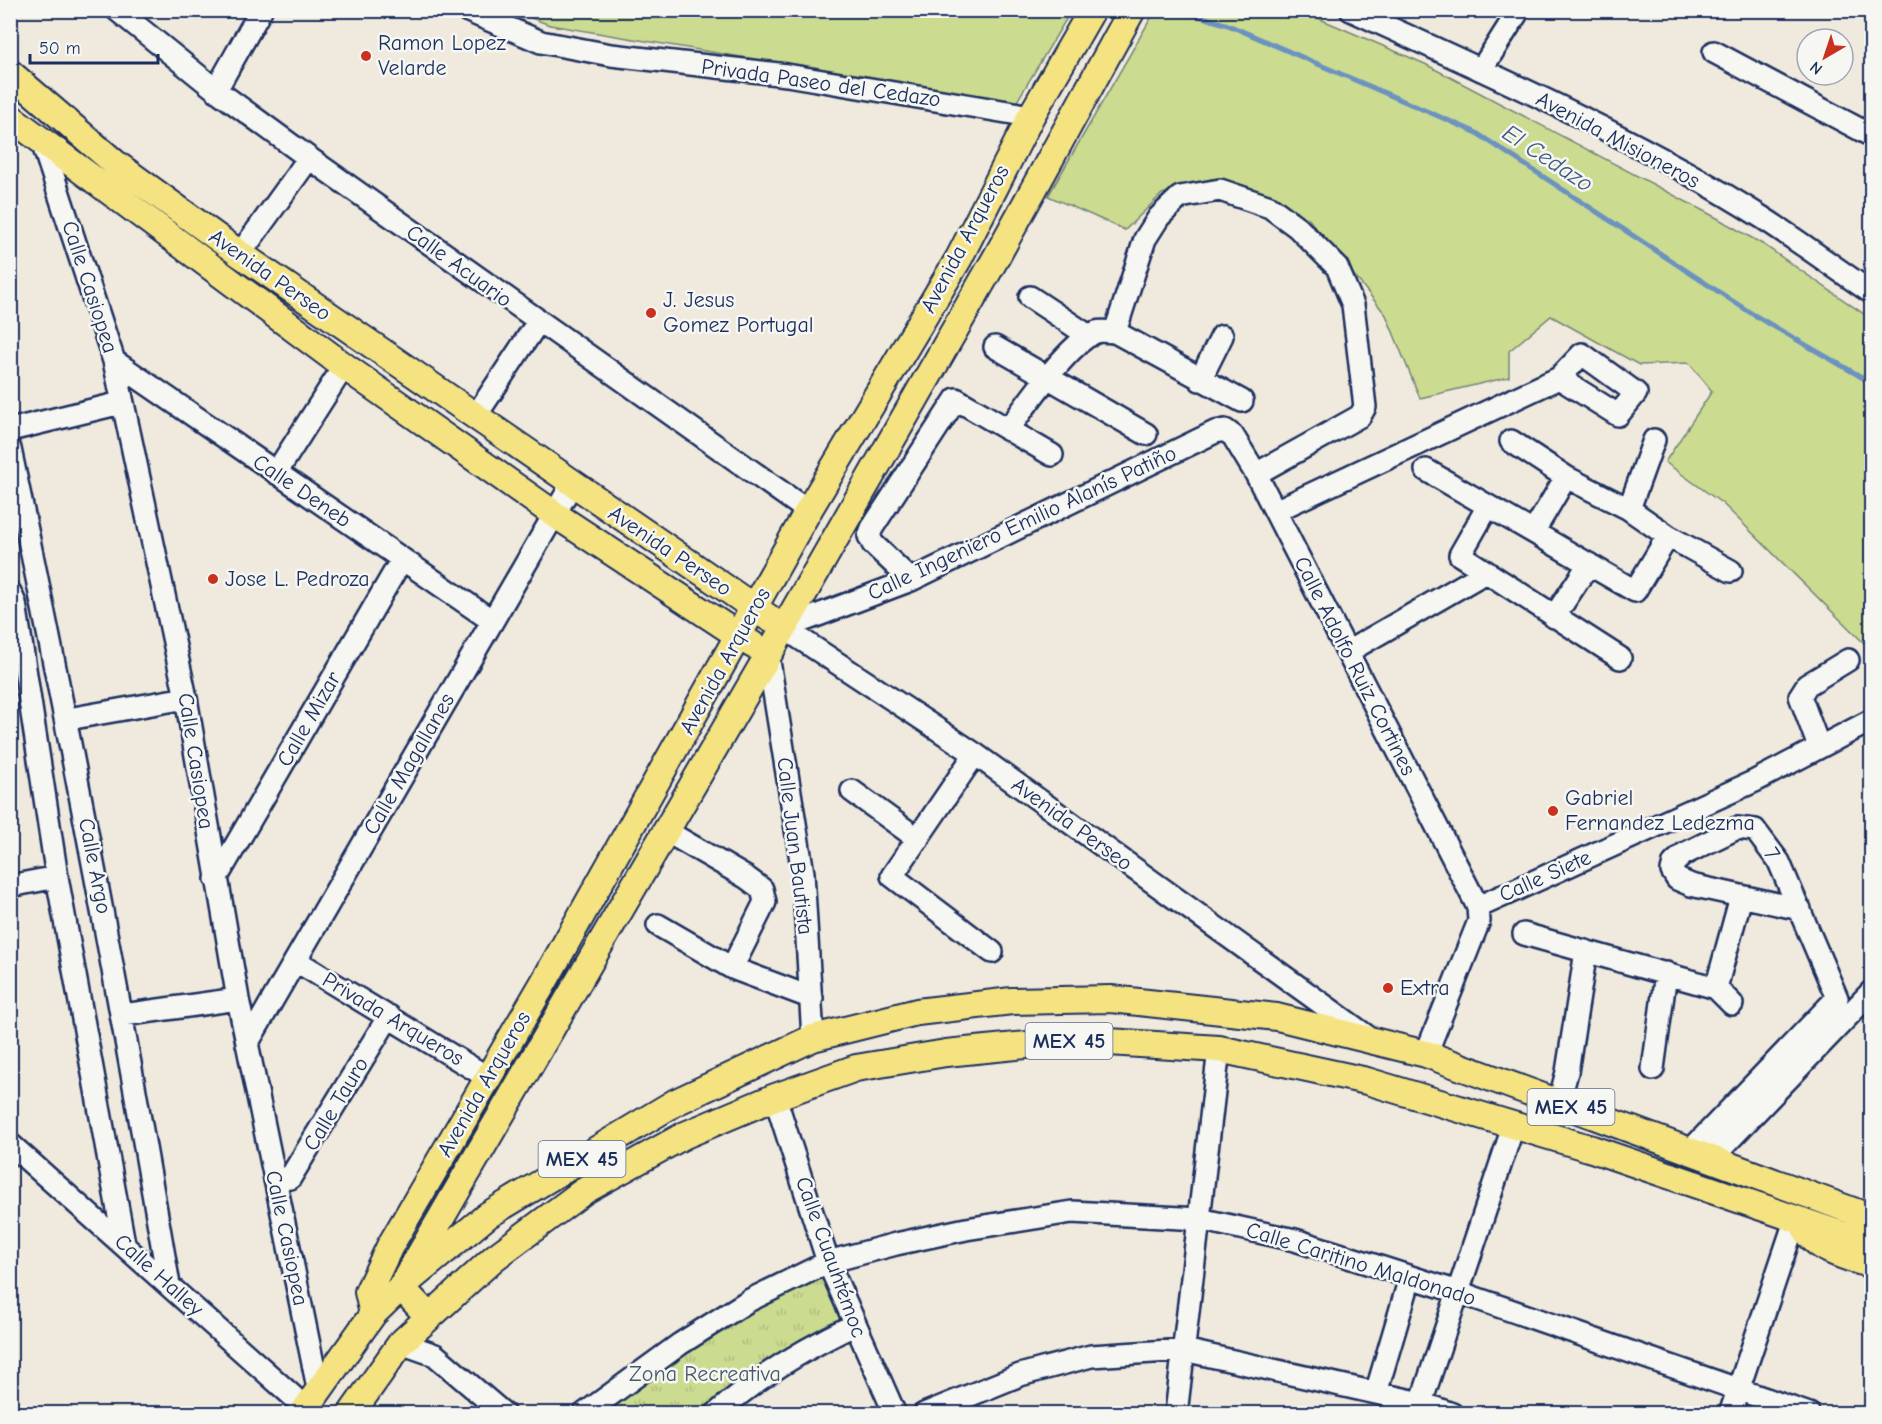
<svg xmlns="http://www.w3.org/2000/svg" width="1882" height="1424" viewBox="0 0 1882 1424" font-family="'Comic Neue',sans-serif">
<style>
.grass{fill:#cbdb90;stroke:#738577;stroke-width:1.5}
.park{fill:url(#park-tufts);stroke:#738577;stroke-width:1.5}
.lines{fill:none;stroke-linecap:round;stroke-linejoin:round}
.stream{stroke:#6c92bf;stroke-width:5}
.minor-casing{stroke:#1b2f5e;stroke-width:26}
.major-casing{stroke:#1b2f5e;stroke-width:30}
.minor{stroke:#f6f6f2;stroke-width:21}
.major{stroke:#f5e382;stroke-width:26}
.poi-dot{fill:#c8321e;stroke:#f6f6f2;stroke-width:2}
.labels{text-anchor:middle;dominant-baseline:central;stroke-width:5;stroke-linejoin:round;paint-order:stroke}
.shield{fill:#f6f6f2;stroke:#5d6b8a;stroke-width:1.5}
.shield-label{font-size:21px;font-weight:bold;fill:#1b2f5e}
.poi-label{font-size:22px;fill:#1b2f5e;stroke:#f6f6f2;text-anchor:start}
.street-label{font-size:22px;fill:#1b2f5e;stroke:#f6f6f2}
.park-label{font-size:22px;fill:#475a6a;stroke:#f6f6f2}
.water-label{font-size:24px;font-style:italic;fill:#3d5886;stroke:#f6f6f2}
</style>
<defs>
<pattern id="park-tufts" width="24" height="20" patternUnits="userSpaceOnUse" patternTransform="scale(1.5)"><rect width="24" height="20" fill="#cbdb90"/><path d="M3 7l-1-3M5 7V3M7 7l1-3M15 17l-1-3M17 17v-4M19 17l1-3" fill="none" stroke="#aebc7f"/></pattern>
</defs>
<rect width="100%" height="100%" fill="#f0e9dd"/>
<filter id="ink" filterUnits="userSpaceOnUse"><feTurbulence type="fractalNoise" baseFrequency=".0167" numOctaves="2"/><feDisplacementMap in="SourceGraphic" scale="12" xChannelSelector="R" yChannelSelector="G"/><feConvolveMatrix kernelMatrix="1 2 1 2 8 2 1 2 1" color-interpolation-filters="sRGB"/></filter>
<g filter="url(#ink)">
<!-- grass -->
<path class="grass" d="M1299 10 1425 64 1717 218 1764 245 1871 319V650L1723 504 1665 462 1712 391 1689 363 1639 365 1551 316 1509 351V377L1420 398 1386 315 1308 218 1212 179 1162 194 1125 230 1048 196 1155 11Z
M512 11H1071L1016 103 550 25Z"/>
<!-- park -->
<path class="park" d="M828 1262 854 1325 716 1413 584 1414Z"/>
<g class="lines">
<!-- stream -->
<path class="stream" d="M1180 10 1228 25 1475 132 1754 315 1872 383"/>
<!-- minor casing -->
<g class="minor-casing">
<path id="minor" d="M117 10 216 90 309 158 808 511
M466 10 541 42 611 55 787 75 1031 116
M1351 10C1490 74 1634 136 1763 218 1800 242 1835 268 1872 293
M1714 52 1872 136
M1481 70 1519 10
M216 90 261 10
M42 142 114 361 186 698 238 999 318 1388
M240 254 309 158
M1030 297 1089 336
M1115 332 1145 239 1159 217 1180 197 1220 190 1270 207 1297 227 1337 267 1353 305 1365 407 1360 416 1256 474
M995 347 1146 434
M1582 354 1636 393 1618 415 1559 378Z
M114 361 491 620
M1200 380 1222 336
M475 417 538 322
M10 430 121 403
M1008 430C1025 406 1070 342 1096 332 1102 330 1109 332 1115 332L1242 401
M1511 441 1566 477 1629 509 1668 536 1731 571
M10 449C69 727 121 1005 169 1285
M1426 470 1635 591 1668 536
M276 473 344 366
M1488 506 1460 555 1620 658
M1629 509 1654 440
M1275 511 1559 378
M1534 531 1566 477
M911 580 873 544 869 536 872 528 956 399 1052 455
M10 592 15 603 57 877 124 1243
M1554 617 1589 564
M784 628 911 580 1215 432 1225 430 1233 436 1256 474 1478 907 1479 921 1426 1054
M784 628 975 754 1368 1037
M1349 651 1486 572
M768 655 803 873 813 1038
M68 719 186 698
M1819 747 1800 696 1807 685 1848 660
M975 754 892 876 992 952
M852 791 918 839
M666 831 747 878 762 889 765 902 732 968
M216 879 402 559
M10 886 57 877
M1478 907 1755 781 1872 720
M658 925 732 968 812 998
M1524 934 1716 988 1732 1004
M298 962 487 1077
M1716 988 1741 897
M123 1015 238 999
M247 1044 572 484
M1653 1069 1666 973
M775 1097 828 1262 895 1414
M1559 1102 1567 1072 1586 951
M10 1144 306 1408
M1690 1151 1837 998 1779 862 1755 830 1737 828 1684 854 1674 863 1672 871 1677 879 1691 885 1800 909
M1711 1159 1872 991
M275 1180 290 1178 389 1016
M401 1343 435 1355 504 1414
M1376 1393 1410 1278
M584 1414 680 1344 748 1301 828 1262 896 1244 966 1229 1072 1212 1199 1219 1295 1240 1458 1292 1809 1414
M716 1414C758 1376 804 1349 854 1325
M924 1414 1020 1375 1091 1356 1184 1350 1421 1403 1452 1414
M1176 1414 1219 1049
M1393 1414 1421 1403 1513 1127
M1730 1414 1796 1218"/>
</g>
<!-- major casing -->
<g class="major-casing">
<path id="major" d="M10 73 116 164 240 254 769 618
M10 117 344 366 554 514 753 645
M1802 1221C1812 1251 1845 1256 1872 1265
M373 1314 368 1292 390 1246 544 982 808 511 959 258 1031 116 1092 10
M429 1317 401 1287 784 628 997 256 1132 10
M302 1414 373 1314 401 1287 488 1215 676 1102 813 1038 917 1012 1012 1001 1111 999 1277 1017 1426 1054 1872 1218
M351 1414 401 1343 494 1258 584 1191 685 1135 775 1097 856 1068 946 1053 1077 1040 1219 1049 1367 1081 1592 1149 1872 1245"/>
</g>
<!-- minor -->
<use href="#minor" class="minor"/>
<!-- major -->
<use href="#major" class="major"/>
</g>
</g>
<!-- markers -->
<g class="poi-dot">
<circle cx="366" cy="56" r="6"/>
<circle cx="651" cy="313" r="6"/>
<circle cx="213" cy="579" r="6"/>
<circle cx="1553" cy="811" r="6"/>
<circle cx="1388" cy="988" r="6"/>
</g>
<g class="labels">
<!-- shield labels -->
<g class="shield">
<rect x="1025.5" y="1023" width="87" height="36" rx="4.5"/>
<rect x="1527.5" y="1089" width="87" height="36" rx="4.5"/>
<rect x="538.5" y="1141" width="87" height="36" rx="4.5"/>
</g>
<g class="shield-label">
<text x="1069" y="1041">MEX 45</text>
<text x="1571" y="1107">MEX 45</text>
<text x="582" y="1159">MEX 45</text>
</g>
<!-- poi labels -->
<g class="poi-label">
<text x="378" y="43">Ramon Lopez<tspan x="378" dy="25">Velarde</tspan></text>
<text x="663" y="300">J. Jesus<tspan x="663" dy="25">Gomez Portugal</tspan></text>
<text x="225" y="579">Jose L. Pedroza</text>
<text x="1565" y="798">Gabriel<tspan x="1565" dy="25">Fernandez Ledezma</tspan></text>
<text x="1400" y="988">Extra</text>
</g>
<!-- street labels -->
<g class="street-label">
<text transform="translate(821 83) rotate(8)">Privada Paseo del Cedazo</text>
<text transform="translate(1618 140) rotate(28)">Avenida Misioneros</text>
<text transform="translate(965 239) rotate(-62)">Avenida Arqueros</text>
<text transform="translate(459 266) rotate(36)">Calle Acuario</text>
<text transform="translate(270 275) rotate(35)">Avenida Perseo</text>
<text transform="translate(90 287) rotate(72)">Calle Casiopea</text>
<text transform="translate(302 491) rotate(34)">Calle Deneb</text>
<text transform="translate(1022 523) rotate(-25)">Calle Ingeniero Emilio Alanís Patiño</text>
<text transform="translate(670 551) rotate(34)">Avenida Perseo</text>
<text transform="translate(725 661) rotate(-61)">Avenida Arqueros</text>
<text transform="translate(1355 666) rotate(63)">Calle Adolfo Ruiz Cortines</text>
<text transform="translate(309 719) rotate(-60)">Calle Mizar</text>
<text transform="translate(196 761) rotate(81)">Calle Casiopea</text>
<text transform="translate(409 764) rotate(-60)">Calle Magallanes</text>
<text transform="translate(1072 824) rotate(36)">Avenida Perseo</text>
<text transform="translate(795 846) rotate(83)">Calle Juan Bautista</text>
<text transform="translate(1772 854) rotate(56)">7</text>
<text transform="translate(95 866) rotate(79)">Calle Argo</text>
<text transform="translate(1545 876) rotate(-24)">Calle Siete</text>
<text transform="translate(393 1019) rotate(31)">Privada Arqueros</text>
<text transform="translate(484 1084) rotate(-60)">Avenida Arqueros</text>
<text transform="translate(336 1104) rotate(-59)">Calle Tauro</text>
<text transform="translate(287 1238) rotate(78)">Calle Casiopea</text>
<text transform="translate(831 1257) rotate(70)">Calle Cuauhtémoc</text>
<text transform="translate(1361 1264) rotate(17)">Calle Caritino Maldonado</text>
<text transform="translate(159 1275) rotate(42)">Calle Halley</text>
</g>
<!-- park labels -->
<g class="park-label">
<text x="705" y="1374">Zona Recreativa</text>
</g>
<!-- water labels -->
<g class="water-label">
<text transform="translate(1548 158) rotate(33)">El Cedazo</text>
</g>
</g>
<!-- margin -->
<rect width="1882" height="1424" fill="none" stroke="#f6f6f2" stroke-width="36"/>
<rect x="18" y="18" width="1846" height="1388" fill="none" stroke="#1b2f5e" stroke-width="2" filter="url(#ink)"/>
<!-- north arrow -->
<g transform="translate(1825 57) rotate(219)"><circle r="28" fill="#f6f6f2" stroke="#9ea6b7" stroke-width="1.5"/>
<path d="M0-4.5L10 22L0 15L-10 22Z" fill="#c8321e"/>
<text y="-9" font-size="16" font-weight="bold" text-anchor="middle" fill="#1b2f5e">N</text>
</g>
<!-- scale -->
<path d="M30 54v9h128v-9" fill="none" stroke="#1b2f5e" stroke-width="3"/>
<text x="39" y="54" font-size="18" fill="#1b2f5e" stroke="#f6f6f2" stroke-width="4.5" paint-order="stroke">50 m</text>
</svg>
